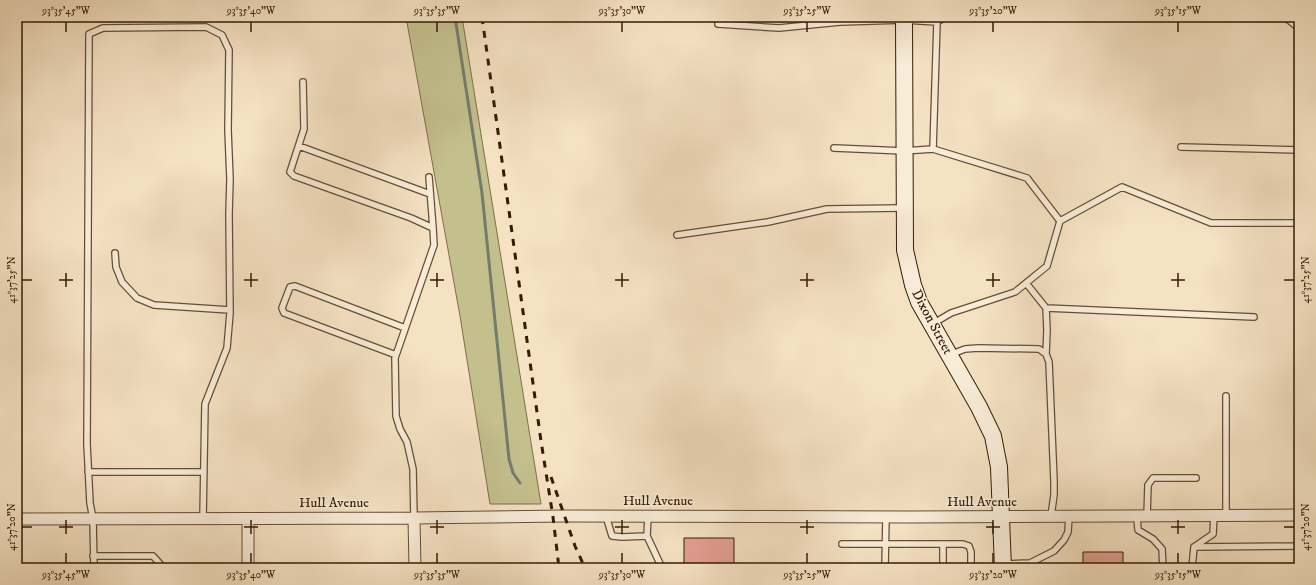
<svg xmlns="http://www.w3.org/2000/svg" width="1316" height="585" viewBox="0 0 1316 585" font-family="'IM FELL DW Pica',serif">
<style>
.green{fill:#c4c08e;stroke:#7d6e48}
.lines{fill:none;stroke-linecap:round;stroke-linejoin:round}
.stream{stroke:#737d6d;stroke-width:3}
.building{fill:#e29e91;stroke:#361b03}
.lane-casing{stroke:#664d33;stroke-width:8}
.street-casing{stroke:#664d33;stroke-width:13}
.secondary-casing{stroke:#361b03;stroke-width:18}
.lane{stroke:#f8ecd8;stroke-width:5.5}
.street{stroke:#f8ecd8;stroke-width:11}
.secondary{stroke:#f8ecd8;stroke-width:16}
.rail{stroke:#361b03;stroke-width:3;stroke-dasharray:7 7;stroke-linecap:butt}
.ticks{fill:none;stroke:#361b03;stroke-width:1.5}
.labels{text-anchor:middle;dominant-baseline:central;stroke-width:3;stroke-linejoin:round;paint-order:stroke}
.street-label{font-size:14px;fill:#361b03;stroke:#f8ecd8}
.neatline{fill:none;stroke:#361b03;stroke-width:1.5}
.ticks-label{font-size:10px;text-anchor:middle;fill:#361b03}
</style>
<rect width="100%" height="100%" fill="#f5e2c3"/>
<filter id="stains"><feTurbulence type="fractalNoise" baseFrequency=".005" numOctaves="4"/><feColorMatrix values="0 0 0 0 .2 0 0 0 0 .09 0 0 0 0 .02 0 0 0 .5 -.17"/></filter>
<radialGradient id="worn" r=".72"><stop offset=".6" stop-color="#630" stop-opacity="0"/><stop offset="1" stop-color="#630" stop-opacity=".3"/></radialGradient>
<!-- green -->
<path class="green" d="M406 17H462L541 504H490L460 316Z"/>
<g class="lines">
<!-- stream -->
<path class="stream" d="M455 17 482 193 509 459 513 473 520 483"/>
</g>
<!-- building -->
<path class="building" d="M684 538H734V568H684Z
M1083 552H1123V568H1083Z"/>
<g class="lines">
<!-- lane casing -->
<g class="lane-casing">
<path id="lane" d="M945 17 937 22 933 149 1027 178 1060 221 1122 187 1211 223H1299
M1285 17 1299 28
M718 24 779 28 840 22 904 20 937 22
M303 82 304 129 290 172 294 176 411 218 433 228 434 245 395 358 396 416 400 429 407 442 413 469 414 518
M299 146 430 194
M1181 147 1299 150
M834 148 904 151 933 149
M429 177 433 228
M677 235 768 222 827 209 904 208
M115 253 116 267 122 282 137 298 154 305 230 310
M1026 283 1046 308 1047 330 1046 354
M1046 308 1254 317
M934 323 951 313 1015 292 1047 266 1060 221
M952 354 965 349 978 348 1039 349 1046 354 1049 362 1054 481V495L1051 516
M396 355 284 313 282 308 290 287 295 286 405 328
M88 472H204
M1226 515V396
M1298 515 1299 545
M606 516 612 536 622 537 647 536 648 516
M1137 516 1138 530 1153 539 1162 549 1163 568
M1147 516 1148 485 1153 478H1196
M647 536 662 568
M842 544H963L969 546 971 552V568
M1194 547 1299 546
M93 556H153L161 565V568
M1005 564 1030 563 1054 551 1064 540 1068 532 1069 516
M94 568 93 519 90 503 87 444 89 34 103 28 206 27 222 35 229 50 228 130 230 179 229 214 230 313 227 348 205 404 203 519
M885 568 886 517
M943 568V544
M1192 568 1194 547 1213 534 1214 515"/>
</g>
<!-- street casing -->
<g class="street-casing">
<path id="street" d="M414 518 415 568
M17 519 414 518 564 516 911 517 1299 515
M248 568V519"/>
</g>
<!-- secondary casing -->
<g class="secondary-casing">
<path id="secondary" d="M904 17 905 250 913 285 919 302 979 407 993 436 999 467 1003 568"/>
</g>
<!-- lane -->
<use href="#lane" class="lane"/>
<!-- street -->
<use href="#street" class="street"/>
<!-- secondary -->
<use href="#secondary" class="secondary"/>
<!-- rail -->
<path class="rail" d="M482 17 541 441 553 517 559 568
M551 477 575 546 585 568"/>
</g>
<!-- ticks -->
<path class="ticks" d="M66 22V32M251 22V32M437 22V32M622 22V32M807 22V32M993 22V32M1178 22V32M66 273V287M251 273V287M437 273V287M622 273V287M807 273V287M993 273V287M1178 273V287M22 280H32M59 280H73M244 280H258M430 280H444M615 280H629M800 280H814M986 280H1000M1171 280H1185M1284 280H1294M66 520V534M251 520V534M437 520V534M622 520V534M807 520V534M993 520V534M1178 520V534M22 527H32M59 527H73M244 527H258M430 527H444M615 527H629M800 527H814M986 527H1000M1171 527H1185M1284 527H1294M66 553V563M251 553V563M437 553V563M622 553V563M807 553V563M993 553V563M1178 553V563"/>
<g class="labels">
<!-- street labels -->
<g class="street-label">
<text transform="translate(932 322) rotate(62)">Dixon Street</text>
<text x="658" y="501">Hull Avenue</text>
<text x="982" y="502">Hull Avenue</text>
<text x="334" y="503">Hull Avenue</text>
</g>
</g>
<!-- margin -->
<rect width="1316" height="585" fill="none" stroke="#f5e2c3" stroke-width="44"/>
<rect x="22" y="22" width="1272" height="541" class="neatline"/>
<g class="ticks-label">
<text x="66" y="14">93°35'45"W</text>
<text x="251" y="14">93°35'40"W</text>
<text x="437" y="14">93°35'35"W</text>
<text x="622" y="14">93°35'30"W</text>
<text x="807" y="14">93°35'25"W</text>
<text x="993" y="14">93°35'20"W</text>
<text x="1178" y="14">93°35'15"W</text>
<text transform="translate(11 280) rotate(-90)" y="4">41°37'25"N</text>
<text transform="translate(1305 280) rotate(-90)" y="4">41°37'25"N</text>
<text transform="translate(11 527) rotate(-90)" y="4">41°37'20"N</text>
<text transform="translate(1305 527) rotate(-90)" y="4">41°37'20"N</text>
<text x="66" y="578">93°35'45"W</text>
<text x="251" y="578">93°35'40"W</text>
<text x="437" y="578">93°35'35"W</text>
<text x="622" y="578">93°35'30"W</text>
<text x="807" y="578">93°35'25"W</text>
<text x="993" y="578">93°35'20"W</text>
<text x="1178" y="578">93°35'15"W</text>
</g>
<rect width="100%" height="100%" filter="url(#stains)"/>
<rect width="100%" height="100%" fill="url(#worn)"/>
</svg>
